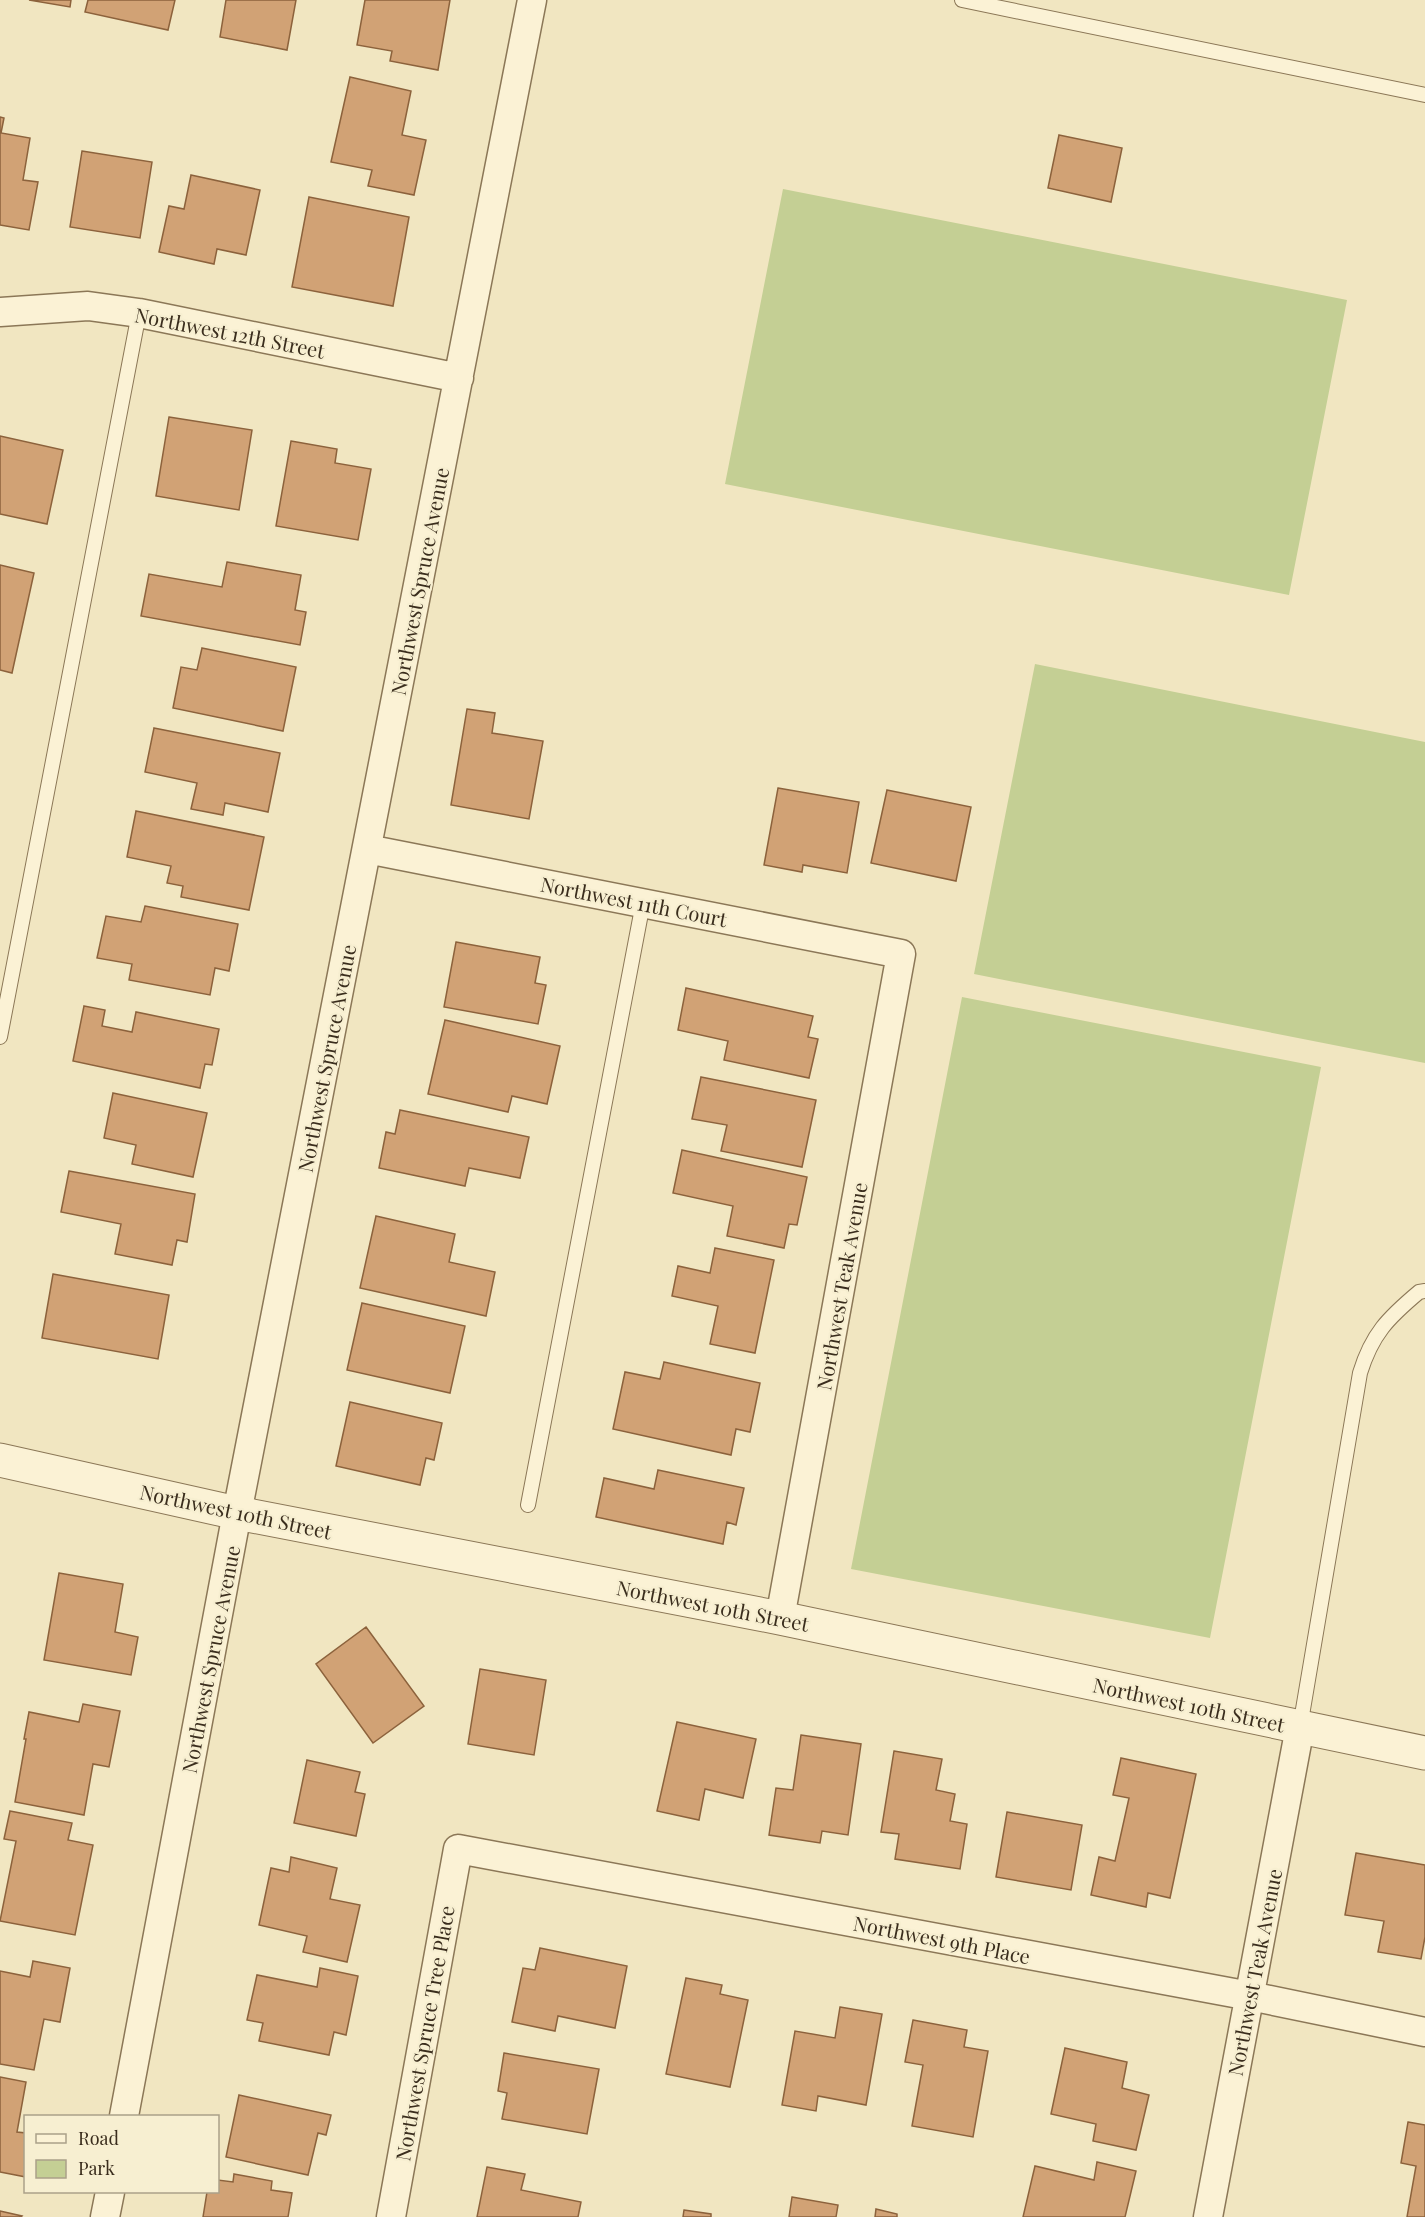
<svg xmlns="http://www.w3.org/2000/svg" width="1425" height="2217" viewBox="0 0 1425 2217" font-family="'Playfair Display',serif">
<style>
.green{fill:#c4cf94}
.building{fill:#d1a275;stroke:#8c623c;stroke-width:1.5}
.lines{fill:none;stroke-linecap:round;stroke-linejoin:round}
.service-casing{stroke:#8b7757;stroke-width:16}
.minor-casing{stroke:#8b7757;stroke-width:31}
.tertiary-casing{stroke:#8b7757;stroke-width:35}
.service{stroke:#fbf2d5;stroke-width:14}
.minor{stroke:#fbf2d5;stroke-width:28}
.tertiary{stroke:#fbf2d5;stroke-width:33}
.labels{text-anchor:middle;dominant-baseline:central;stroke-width:4.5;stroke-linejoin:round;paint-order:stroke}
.street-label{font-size:20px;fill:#3a2d1d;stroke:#f7efd1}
</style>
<rect width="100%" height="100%" fill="#f1e6c1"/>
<!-- green -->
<path class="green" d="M783 189 1347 300 1289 595 725 484Z
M1035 664 1425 742V1063L974 974Z
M962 997 1321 1067 1210 1638 851 1569Z"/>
<!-- building -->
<path class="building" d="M29 0H71L70 7Z
M88 0H175L168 30 85 12Z
M226 0H296L287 50 220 37Z
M365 0H450L438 70 390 61 392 51 357 45Z
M350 77 411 91 402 135 426 140 414 195 368 186 372 170 331 162Z
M0 117 4 118 1 133 30 138 23 180 38 182 29 230 0 225Z
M1059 135 1122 148 1111 202 1048 188Z
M82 151 152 162 140 238 70 227Z
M191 175 260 190 246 255 217 249 214 264 159 252 169 206 184 209Z
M309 197 409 217 393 306 292 287Z
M169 417 252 430 239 510 156 496Z
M0 436 63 450 47 524 0 514Z
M291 441 337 449 335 463 371 469 358 540 276 526Z
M227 562 301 575 295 610 306 612 300 645 141 616 149 574 222 587Z
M0 565 34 573 12 673 0 670Z
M202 648 296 667 283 731 173 708 181 667 197 670Z
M467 709 495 713 492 733 543 741 529 819 451 805Z
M154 728 280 753 268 812 225 803 223 815 191 809 197 783 145 772Z
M778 788 859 802 847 873 803 865 802 872 764 865Z
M887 790 971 807 956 881 871 863Z
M136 811 264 837 249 910 181 897 183 886 167 883 171 866 127 857Z
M145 906 238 924 229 971 215 968 210 995 129 980 132 964 97 958 106 916 141 922Z
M456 942 540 957 535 983 546 985 538 1024 444 1007Z
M686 988 813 1016 808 1037 818 1039 809 1078 724 1060 728 1041 678 1030Z
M84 1006 105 1010 102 1026 132 1032 136 1012 219 1029 212 1065 205 1064 200 1088 73 1061Z
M445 1020 560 1046 547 1104 512 1096 508 1112 428 1094Z
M701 1077 816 1100 802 1167 721 1151 727 1125 692 1119Z
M113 1093 207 1113 193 1177 132 1164 136 1145 104 1138Z
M400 1110 529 1137 520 1178 469 1168 465 1186 379 1168 386 1132 395 1134Z
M682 1150 807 1177 797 1225 789 1224 784 1248 727 1236 733 1206 673 1193Z
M69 1171 195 1194 187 1242 177 1240 172 1265 115 1254 121 1224 61 1212Z
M376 1216 455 1234 449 1262 495 1272 486 1316 360 1288Z
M715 1248 774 1260 755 1353 710 1344 718 1306 672 1296 678 1266 710 1273Z
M53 1274 169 1295 158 1359 42 1338Z
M362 1303 465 1326 450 1393 347 1370Z
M664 1362 760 1383 750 1432 736 1429 731 1455 613 1429 625 1372 660 1379Z
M350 1402 442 1423 434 1460 426 1458 420 1485 336 1466Z
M658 1470 744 1488 736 1525 727 1522 723 1544 596 1517 604 1478 654 1489Z
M59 1573 123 1584 115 1632 138 1637 131 1675 44 1660Z
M366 1627 424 1706 373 1743 316 1664Z
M480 1669 546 1680 534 1755 468 1744Z
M83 1704 120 1711 109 1767 93 1764 84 1815 15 1802 26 1739H24L29 1712 79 1722Z
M677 1722 756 1739 743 1798 705 1789 699 1820 657 1811Z
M801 1735 861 1744 848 1835 822 1831 820 1843 769 1835 776 1788 793 1790Z
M894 1751 942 1759 936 1790 955 1794 950 1821 967 1824 960 1869 895 1859 899 1834 881 1832Z
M1121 1758 1196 1774 1170 1898 1148 1893 1146 1907 1091 1895 1099 1857 1115 1861 1129 1798 1113 1795Z
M307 1760 360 1772 355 1792 365 1794 356 1836 294 1823Z
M10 1811 72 1823 68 1840 93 1845 75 1935 0 1921 16 1841 4 1839Z
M1007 1812 1082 1825 1071 1890 996 1877Z
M1356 1853 1425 1865V1937L1421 1959 1378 1952 1384 1921 1345 1915Z
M291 1857 337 1868 330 1899 360 1905 347 1962 303 1952 307 1936 259 1925 271 1868 289 1872Z
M540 1948 627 1966 615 2028 558 2016 555 2031 512 2022 523 1968 535 1970Z
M33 1961 70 1968 60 2022 44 2019 34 2070 0 2064V1971L30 1977Z
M320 1968 358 1976 346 2035 334 2032 329 2055 259 2041 263 2023 247 2020 257 1975 317 1987Z
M686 1978 722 1985 720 1994 748 2000 730 2087 666 2074Z
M840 2007 882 2014 866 2105 818 2096 816 2111 782 2105 795 2031 835 2038Z
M913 2020 967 2030 964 2047 988 2051 973 2137 912 2126 923 2065 905 2062Z
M1065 2048 1127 2062 1122 2088 1149 2095 1136 2150 1093 2141 1096 2124 1051 2114Z
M504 2053 599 2069 587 2134 502 2119 507 2093 498 2091Z
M0 2077 26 2082 17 2132 26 2133V2177L0 2172Z
M239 2095 331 2115 326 2135 318 2133 308 2175 226 2157Z
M1408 2122 1425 2125V2217H1407L1416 2166 1401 2163Z
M1097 2162 1136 2171 1125 2217H1023L1035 2166 1094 2180Z
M487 2167 525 2174 521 2190 581 2202 578 2217H477Z
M234 2174 272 2181 271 2190 292 2193 288 2217H203L207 2192H218V2180L233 2182Z
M792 2197 838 2205 836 2217H789Z
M876 2209 897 2214V2217H875Z
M684 2210 711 2214V2217H683Z
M0 2211 22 2216 21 2217H0Z"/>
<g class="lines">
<!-- service casing -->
<g class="service-casing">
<path id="service" d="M962 0 1425 95
M0 1037 139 313
M528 1505 643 903
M1300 1727 1360 1373C1372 1334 1388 1318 1419 1292L1425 1291"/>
</g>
<!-- minor casing -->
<g class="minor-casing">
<path id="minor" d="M0 312 88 306 139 313 459 378
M367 849 901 954 780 1618
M124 2116 237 1513 532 0
M105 2217 110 2192
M391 2217 458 1849 1250 1996 1425 2032
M1208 2217 1300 1727"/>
</g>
<!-- tertiary casing -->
<g class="tertiary-casing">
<path id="tertiary" d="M0 1460 237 1513 780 1618 1425 1753"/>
</g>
<!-- service -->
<use href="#service" class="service"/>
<!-- minor -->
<use href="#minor" class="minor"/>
<!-- tertiary -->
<use href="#tertiary" class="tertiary"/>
</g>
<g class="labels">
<!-- street labels -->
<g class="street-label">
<text transform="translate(230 332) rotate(11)">Northwest 12th Street</text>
<text transform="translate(419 581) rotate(-79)">Northwest Spruce Avenue</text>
<text transform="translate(634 901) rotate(11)">Northwest 11th Court</text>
<text transform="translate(326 1058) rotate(-79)">Northwest Spruce Avenue</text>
<text transform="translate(841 1286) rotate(-80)">Northwest Teak Avenue</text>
<text transform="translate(236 1511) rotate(12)">Northwest 10th Street</text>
<text transform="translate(713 1605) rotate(11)">Northwest 10th Street</text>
<text transform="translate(210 1659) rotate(-79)">Northwest Spruce Avenue</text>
<text transform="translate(1189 1704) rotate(12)">Northwest 10th Street</text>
<text transform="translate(942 1939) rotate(11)">Northwest 9th Place</text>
<text transform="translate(1254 1972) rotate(-79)">Northwest Teak Avenue</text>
<text transform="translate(424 2033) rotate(-80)">Northwest Spruce Tree Place</text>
</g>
</g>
<!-- legend -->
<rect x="24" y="2115" width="195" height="78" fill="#f7efd1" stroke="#aba189" stroke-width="1.5"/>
<rect x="36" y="2134" width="30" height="9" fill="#fbf2d5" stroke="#aba189" stroke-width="1.5"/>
<text x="78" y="2145" font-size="18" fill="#3a2d1d">Road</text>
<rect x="36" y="2160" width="30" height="18" fill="#c4cf94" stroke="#aba189" stroke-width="1.5"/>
<text x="78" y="2175" font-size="18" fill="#3a2d1d">Park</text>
</svg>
